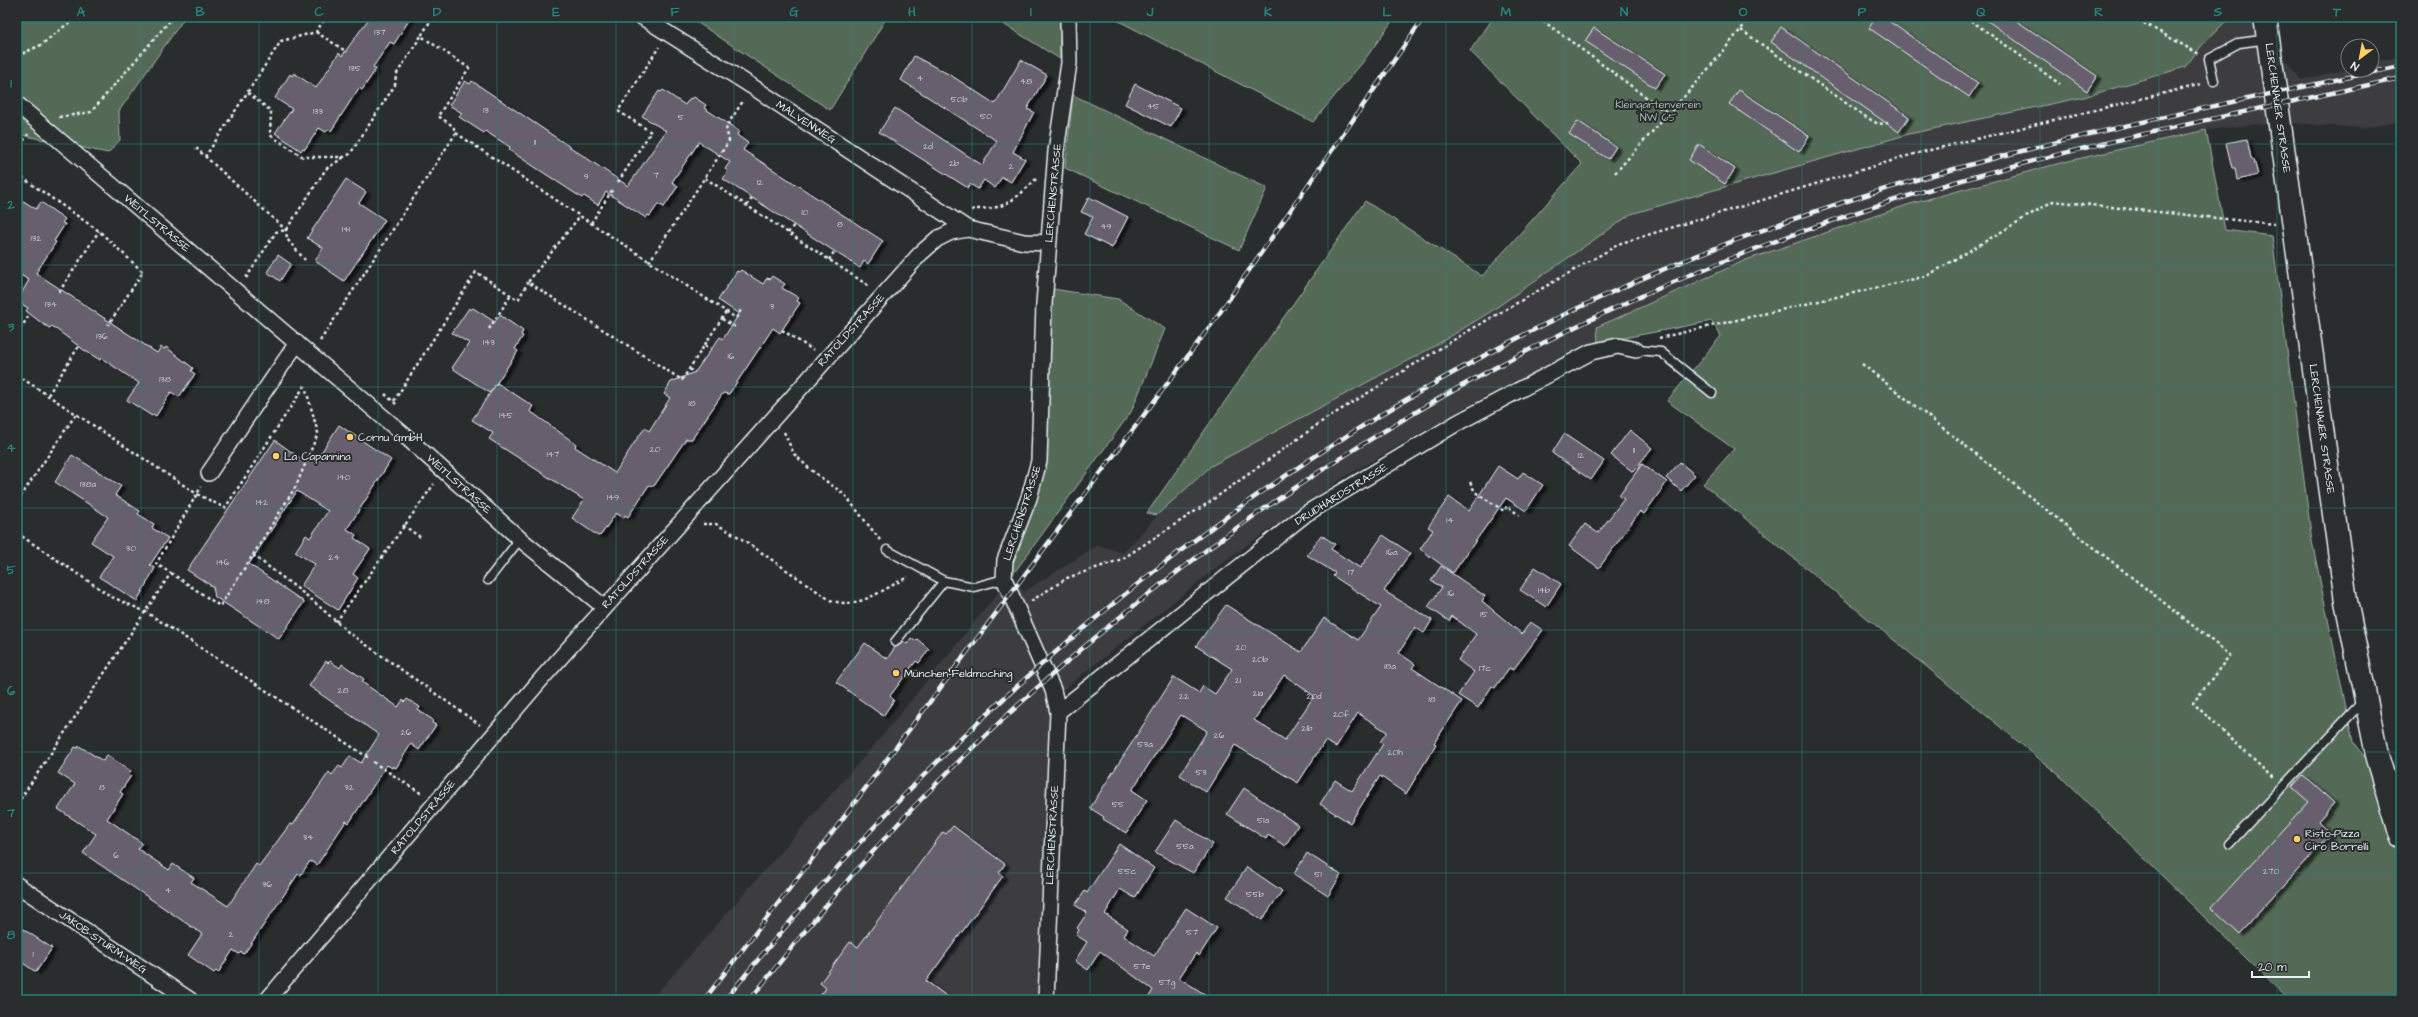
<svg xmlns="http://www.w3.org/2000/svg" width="2418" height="1017" viewBox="0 0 2418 1017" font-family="'Architects Daughter',sans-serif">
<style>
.built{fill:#3d3c41}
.green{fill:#546b57;stroke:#9eaea8}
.building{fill:#685e6e;stroke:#e8f1f8;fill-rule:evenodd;filter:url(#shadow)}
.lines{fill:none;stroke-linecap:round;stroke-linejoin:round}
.service-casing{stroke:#e8f1f8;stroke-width:11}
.minor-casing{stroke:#e8f1f8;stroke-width:18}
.secondary-casing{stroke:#e8f1f8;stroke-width:25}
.path{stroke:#e8f1f8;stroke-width:2.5;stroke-dasharray:3 3;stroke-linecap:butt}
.service{stroke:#2a2d2e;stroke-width:8}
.minor{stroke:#2a2d2e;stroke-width:15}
.secondary{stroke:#2a2d2e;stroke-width:22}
.rail-casing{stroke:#e8f1f8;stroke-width:4.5}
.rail{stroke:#2a2d2e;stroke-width:3;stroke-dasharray:9;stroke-linecap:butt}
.grid{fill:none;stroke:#25827c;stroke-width:1;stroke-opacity:0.55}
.poi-dot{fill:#ffd166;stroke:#2a2d2e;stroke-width:1.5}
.labels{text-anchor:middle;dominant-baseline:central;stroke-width:4;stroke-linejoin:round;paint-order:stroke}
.number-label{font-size:9px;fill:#c8ccd6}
.park-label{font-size:11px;fill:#a5b5b0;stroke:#2a2d2e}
.street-label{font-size:11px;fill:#e8f1f8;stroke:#2a2d2e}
.poi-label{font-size:11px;fill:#e8f1f8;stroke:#2a2d2e;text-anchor:start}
.neatline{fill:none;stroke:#25827c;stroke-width:1.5}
.grid-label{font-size:13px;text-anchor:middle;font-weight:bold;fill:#25827c}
</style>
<defs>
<filter id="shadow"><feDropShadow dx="4.5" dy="2.5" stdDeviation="1" flood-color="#0009"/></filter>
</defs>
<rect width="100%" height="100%" fill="#2a2d2e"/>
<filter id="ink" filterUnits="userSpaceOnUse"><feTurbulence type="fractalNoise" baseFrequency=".025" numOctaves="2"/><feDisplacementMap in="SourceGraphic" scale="8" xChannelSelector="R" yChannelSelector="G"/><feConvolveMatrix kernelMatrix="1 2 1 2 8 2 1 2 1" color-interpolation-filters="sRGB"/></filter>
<g filter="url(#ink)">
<!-- built -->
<path class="built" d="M2230 17H2250L2301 80 2348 69 2372 70V63L2401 56V121L2365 128 2278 122 2206 130 2064 162 1910 204 1746 260 1598 327V343L1475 402 1344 477 1225 561 1059 693 1050 1000H651L884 734 1011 577 1024 592 1098 545 1123 553 1158 515 1210 466 1433 347 1490 312 1631 214 1909 134 2084 97 2185 67 2203 44Z"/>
<!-- green -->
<path class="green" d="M17 17H185L119 111 120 140 108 153 21 135 17 138Z
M689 17H887L830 110Z
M992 17H1071L1060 39V59Z
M1111 17H1395L1363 62 1313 122Z
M1494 17H2230L2203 44 2185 67 2084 97 1909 134 1631 214 1490 312 1433 347 1211 466 1157 515 1147 513 1365 201 1482 276 1582 164 1470 51Z
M1073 95 1267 188 1239 250 1065 168Z
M2206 130 2225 230 2272 236 2312 541 2353 742 2401 804V1000H2289L2059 775 1703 484 1734 449 1667 401 1721 336 1712 321 1598 343 1597 327 1746 260 1910 204 2064 162Z
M1046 288 1118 299 1165 329 1131 412 1011 577 1002 567 1039 471Z"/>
<!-- building -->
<path class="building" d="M370 17H411L394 44 390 42 373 67 376 69 362 90 359 88 331 131 328 130 326 132 319 128 305 149 303 148 301 151 275 133 292 109 275 98 290 74 292 76 294 73 316 88 339 53 342 56Z
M1876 17H1883L1978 83 1969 97 1869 28Z
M1982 17H2011L2097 76 2087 91Z
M1781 27 1909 117 1899 132 1771 42Z
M1594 28 1665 74 1655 88 1585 41Z
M914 56 952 76 995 104 1021 60 1047 75 1027 109 1034 112 1013 152 1025 159 1011 182 1002 177 995 188 984 180 978 189 970 184 968 188 879 132 895 108 982 165 997 141 901 80Z
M465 81 470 84 472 81 628 186 666 131 642 116 659 91 661 92 663 90 685 105 690 98 692 99 694 97 706 105 704 108 739 131 737 135 748 143 743 150 883 241 868 264 864 261 860 268 723 179 728 171 725 169 730 162 699 142 672 182 678 186 664 207 658 204 650 216 648 215 646 218 606 192 598 205 584 196 582 198 509 150 510 147 485 131 484 133 459 117 462 113 449 105Z
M1135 84 1181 108 1171 127 1125 104Z
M1739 90 1809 136 1799 152 1729 104Z
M1578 121 1616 147 1608 159 1569 134Z
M2247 139 2251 158 2254 160 2258 175 2237 180 2235 168H2232L2226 143Z
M1699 144 1735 169 1725 184 1689 160Z
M346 179 366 192 359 203 385 220 344 281 315 261 323 248 307 238Z
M17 197 36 209 41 202 65 219 62 223 65 224 54 241 56 242 36 273 157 353 161 347 165 349 166 347 193 368 191 371 195 374 179 397 171 392 156 416 153 414 152 416 127 400 139 383 101 358 100 360 84 350 52 326 50 328 43 324 26 311 28 308 17 301 29 280 17 273Z
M1089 197 1128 217 1112 248 1084 234 1093 217 1081 212Z
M278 255 291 264 280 281 267 272Z
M741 270 763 284 767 278 770 279 772 276 785 284 782 288 799 298 797 301 800 303 780 333 773 328 729 394 723 393 692 439H686L654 486 649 485 628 517 625 515 624 518 616 513 601 535 598 536 572 518 584 500 489 439 493 433 472 420 497 383 533 406 530 411 576 444 575 447 615 473 638 437 645 428 649 431 670 398 664 394 671 382 695 372 720 337 723 339 739 314 718 300 737 271 739 272Z
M469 308 471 310 473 308 495 322 500 315 523 331 521 335 523 336 515 349 518 351 490 393 452 368 469 343 452 333Z
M339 425 391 460 347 529 356 535 354 538 370 549 353 574 358 578 338 610 301 586 315 564 295 552 306 535 310 538 328 511 297 491 249 564 304 602 279 639 215 597 213 587 187 570 275 440 304 461 317 459Z
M1630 430 1652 448 1633 472 1611 455Z
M1564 434 1604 461 1591 480 1552 453Z
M72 455 121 486 115 495 140 511 138 514 154 524 152 528 168 538 150 565 155 568 137 601 99 577 113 556 91 542 108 517 55 482Z
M1680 462 1695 475 1681 491 1666 478Z
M1642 464 1667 482 1644 514 1640 511 1599 568 1569 546 1585 524 1598 533 1624 499 1619 496Z
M1498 466 1518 479 1523 472 1543 485 1526 511 1506 498 1453 573 1420 549 1433 530 1428 527 1449 497 1469 511Z
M1321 535 1335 544 1331 549 1360 568 1383 535 1410 553 1384 591 1432 620 1424 633 1415 627 1399 653 1415 664 1412 668 1462 701 1434 743 1436 744 1406 794 1380 776 1350 823 1320 804 1335 780 1352 791 1383 744 1380 742 1387 732 1358 713 1336 747 1325 741 1298 783 1235 745 1206 792 1180 775 1207 731 1181 715 1132 790 1147 800 1126 833 1103 819 1104 817 1090 808 1174 677 1199 693 1203 686 1215 694 1232 669 1196 646 1226 605 1301 652 1324 618 1358 640 1381 607 1333 576 1335 573 1307 555ZM1284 675 1314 696 1285 740 1254 720Z
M1441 566 1485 596 1482 601 1522 634 1530 622 1543 630 1513 670 1509 668 1495 688 1492 686 1478 708 1458 695 1474 672 1458 660 1476 634 1452 616 1449 621 1428 607 1442 587 1431 581Z
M1535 567 1561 584 1546 607 1520 590Z
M911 638 915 641 917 639 929 649 919 663 916 661 890 696 894 700 883 716 836 682 865 643 887 659 895 647 903 641 907 644Z
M326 661 328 663 330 661 340 668 342 664 364 679 362 682 398 707 403 700 405 702 407 699 420 707 418 710 433 720 432 723 436 725 419 750 411 744 396 768 393 766 392 768 387 765 349 823 346 821 317 865 310 861 300 876 298 874 244 954 241 952 239 954 233 950 218 973 216 971 214 973 188 955 202 934 83 853 96 834 58 809 75 784 58 773 75 747 78 748 79 746 103 761 107 755 131 771 129 774 131 776 120 792 123 794 107 819 142 843 138 849 169 870 173 864 194 878 191 882 228 906 256 864 259 866 290 824 293 825 329 772 332 775 339 766 342 768 350 756 361 763 379 735 309 686Z
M2303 775 2334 803 2318 821 2331 834 2239 934 2211 908 2309 802 2292 787Z
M1244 788 1298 825 1285 846 1268 835 1266 839 1227 814Z
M1176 820 1213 844 1193 873 1155 852Z
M953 826 1005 864 999 873 1003 876 926 981 952 1000H817L826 988 820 983 850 942 858 947 943 832 946 834Z
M1119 844 1154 868 1135 898 1120 889 1105 914 1128 929 1124 936 1154 956 1186 908 1217 928 1199 956 1196 953 1179 978 1214 1000H1147L1153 990 1100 951 1088 970 1075 961 1087 942 1076 935 1079 930 1077 928 1087 913 1075 905 1085 891 1087 893Z
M1307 853 1341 875 1328 896 1294 874Z
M1247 867 1282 891 1262 920 1227 897Z
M17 925 52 948 36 972 17 959Z"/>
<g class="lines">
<!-- service casing -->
<g class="service-casing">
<path id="service" d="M2214 81 2209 59 2239 43 2268 39
M1636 350 1661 352 1712 393
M887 550 944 581 974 587 1004 579
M488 580 520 539
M895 642 944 581
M2386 786 2401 783
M2229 844 2364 700"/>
</g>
<!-- minor casing -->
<g class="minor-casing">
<path id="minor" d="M642 17 753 87 968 229
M17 104 404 435 520 539 604 607
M209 473 297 343
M1058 712 1307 513 1457 423 1591 352 1618 346 1636 350
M17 885 190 1000
M267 1000 544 676 920 254 937 239 951 232 968 229 1024 242 1048 243
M1046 1000 1058 712 1053 690 1004 579 1005 560 1029 498 1039 461 1044 304 1056 151 1069 63 1068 17"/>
</g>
<!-- secondary casing -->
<g class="secondary-casing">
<path id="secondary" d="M2265 17 2346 601 2377 755 2401 836"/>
</g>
<!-- path -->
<path class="path" d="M1538 17 1669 114
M1966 17 2060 84
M2133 17 2199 54
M2364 17 2366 18
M2334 19 2335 17
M2149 27 2156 17
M1741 30 1866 117 1878 124 1888 123
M316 32 347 52
M17 56 41 45 66 25 80 17
M248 93 271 111 270 135 303 157H344L350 154 395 85 396 75 421 36
M59 117 91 112 173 17
M456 133 580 216
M196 148 286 230 287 239 305 260
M17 151 28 134
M205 157 281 41 316 32 326 17
M1615 173 1699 80 1751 17
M17 174 99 231 143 272 108 325
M705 178 869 286
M618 182 651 132 618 111 659 47
M747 206 752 198
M971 210C980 208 988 209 997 207 1011 204 1026 189 1036 179
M591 223 613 189
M788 233 794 225
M829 260 834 252
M649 262 729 141 726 127 743 101
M246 278 276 232 286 230 326 169 344 157
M59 292 99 231
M726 312 682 380 528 282 580 216 736 318 741 310
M722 319 735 327
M489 329 511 295
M782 330 813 350
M17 334 30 314
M1659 338 1927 276 2053 201 2274 224
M320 341 456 133 453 126 438 116 469 68 421 36 433 17
M705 345 711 349
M1862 364 2230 655 2193 703 2273 778
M689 369 695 372
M17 375 197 494 225 508 305 385
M385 394 397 405
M48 395 79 346
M394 401 476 272 518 300 528 282
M784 432 794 454 811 470 845 495 880 540
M1470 482 1475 492 1504 511 1507 506 1519 515
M17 502 76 414
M703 524H716L739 537 830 600C859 611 882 589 908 577
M403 525 420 537
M17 533 112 597 146 612 369 758
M253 555 296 486 318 433 305 386
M171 573 220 606 253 555 311 599 348 632 480 725
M1031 601 1067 578 1122 559 1211 501 1324 420 1465 333 1621 243 1914 154 2202 84
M336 622 434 484
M373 762 422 794
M17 804 171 573 156 564 201 487"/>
<!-- service -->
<use href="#service" class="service"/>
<!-- minor -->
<use href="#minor" class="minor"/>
<!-- secondary -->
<use href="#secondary" class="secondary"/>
<!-- rail casing -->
<g class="rail-casing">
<path id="rail" d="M704 1000 832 833 1214 321 1424 17
M725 1000C789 921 856 843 928 771 1184 515 1499 313 1844 202 2026 143 2214 106 2401 66
M750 1000C810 923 872 848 941 779 1194 525 1504 332 1843 217 2025 155 2214 119 2401 78"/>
</g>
<!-- rail -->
<use href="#rail" class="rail"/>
</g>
</g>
<!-- grid -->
<path class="grid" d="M141 17V1000M259 17V1000M378 17V1000M497 17V1000M616 17V1000M734 17V1000M853 17V1000M972 17V1000M1090 17V1000M1209 17V1000M1328 17V1000M1446 17V1000M1565 17V1000M1684 17V1000M1802 17V1000M1921 17V1000M2040 17V1000M2159 17V1000M2277 17V1000M17 144H2401M17 265H2401M17 387H2401M17 508H2401M17 630H2401M17 752H2401M17 873H2401"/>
<!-- markers -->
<g class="poi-dot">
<circle cx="350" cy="437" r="4"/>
<circle cx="276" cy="456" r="4"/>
<circle cx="896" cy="673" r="4"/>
<circle cx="2297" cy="839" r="4"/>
</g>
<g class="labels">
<!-- number labels -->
<g class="number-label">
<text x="380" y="32">137</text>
<text x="355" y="68">135</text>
<text x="920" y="78">4</text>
<text x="1026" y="81">48</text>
<text x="959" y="99">50b</text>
<text x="1153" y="106">45</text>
<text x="486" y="110">13</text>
<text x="318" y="111">133</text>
<text x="986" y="116">50</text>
<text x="681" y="117">5</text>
<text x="535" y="142">11</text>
<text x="928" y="146">2d</text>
<text x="954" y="163">2b</text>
<text x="1011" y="166">2</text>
<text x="656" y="175">7</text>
<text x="586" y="176">9</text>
<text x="760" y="182">12</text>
<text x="805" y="212">10</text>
<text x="840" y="224">8</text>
<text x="1106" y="226">49</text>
<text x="346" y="229">141</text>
<text x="36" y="238">132</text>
<text x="51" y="304">134</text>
<text x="772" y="306">3</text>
<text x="102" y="336">136</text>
<text x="489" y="342">143</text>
<text x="731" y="356">16</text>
<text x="165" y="379">138</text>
<text x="692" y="403">18</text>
<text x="506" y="415">145</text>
<text x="655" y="449">20</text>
<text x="1634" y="450">11</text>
<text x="553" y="454">147</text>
<text x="1581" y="455">12</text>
<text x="344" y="477">140</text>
<text x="88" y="484">138a</text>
<text x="613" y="497">149</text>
<text x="262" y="502">142</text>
<text x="1450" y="520">14</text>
<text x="131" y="548">30</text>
<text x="1392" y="552">16a</text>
<text x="334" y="557">24</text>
<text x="223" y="562">146</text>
<text x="1351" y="572">17</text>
<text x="1544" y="590">14b</text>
<text x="1451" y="593">16</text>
<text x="263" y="601">148</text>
<text x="1484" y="614">15</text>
<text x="1241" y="647">20</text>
<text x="1260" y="659">20b</text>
<text x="1390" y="666">18a</text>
<text x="1485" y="668">17c</text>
<text x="1238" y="680">21</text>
<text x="343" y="690">28</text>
<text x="1258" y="693">21a</text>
<text x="1184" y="696">22</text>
<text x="1314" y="696">20d</text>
<text x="1432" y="699">18</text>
<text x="1341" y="714">20f</text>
<text x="1307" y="728">21b</text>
<text x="406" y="732">26</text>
<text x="1219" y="735">26</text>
<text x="1145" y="744">53a</text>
<text x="1395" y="752">20h</text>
<text x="1201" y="772">53</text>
<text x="102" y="787">8</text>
<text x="349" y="787">32</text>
<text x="1118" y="804">55</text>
<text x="1263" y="820">51a</text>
<text x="308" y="837">34</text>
<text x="1185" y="846">55a</text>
<text x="116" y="855">6</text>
<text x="1127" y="871">55c</text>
<text x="2271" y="871">270</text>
<text x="1318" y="874">51</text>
<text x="267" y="884">36</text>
<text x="168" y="890">4</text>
<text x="1255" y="894">55b</text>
<text x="1192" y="932">57</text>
<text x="231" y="934">2</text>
<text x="33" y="954">1</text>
<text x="1142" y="966">57e</text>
<text x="1167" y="982">57g</text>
</g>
<!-- park labels -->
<g class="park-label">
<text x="1658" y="104">Kleingartenverein<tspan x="1658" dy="13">NW 65</tspan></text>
</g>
<!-- street labels -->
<g class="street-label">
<text transform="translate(2278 108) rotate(82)">LERCHENAUER STRASSE</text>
<text transform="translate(806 122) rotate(33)">MALVENWEG</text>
<text transform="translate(1053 193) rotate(-85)">LERCHENSTRASSE</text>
<text transform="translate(157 223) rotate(40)">WEITLSTRASSE</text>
<text transform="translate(851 330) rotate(-48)">RATOLDSTRASSE</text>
<text transform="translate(2322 429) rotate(82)">LERCHENAUER STRASSE</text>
<text transform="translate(459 484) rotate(42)">WEITLSTRASSE</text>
<text transform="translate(1341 494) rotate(-32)">DRUDHARDSTRASSE</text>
<text transform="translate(1022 513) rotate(-72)">LERCHENSTRASSE</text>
<text transform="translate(635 572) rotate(-48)">RATOLDSTRASSE</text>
<text transform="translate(423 817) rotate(-50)">RATOLDSTRASSE</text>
<text transform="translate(1052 835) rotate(-87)">LERCHENSTRASSE</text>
<text transform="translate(103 942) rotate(34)">JAKOB-STURM-WEG</text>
</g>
<!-- poi labels -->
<g class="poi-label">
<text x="358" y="437">Cornu GmbH</text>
<text x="284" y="456">La Capannina</text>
<text x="904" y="673">München-Feldmoching</text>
<text x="2305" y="833">Risto-Pizza<tspan x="2305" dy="13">Ciro Borrelli</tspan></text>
</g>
</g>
<!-- margin -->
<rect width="2418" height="1017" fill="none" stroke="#2a2d2e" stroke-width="44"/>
<!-- north arrow -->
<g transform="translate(2360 58) rotate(212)"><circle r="19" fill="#2a2d2e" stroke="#767b7f"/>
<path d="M0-3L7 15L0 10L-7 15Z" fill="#ffd166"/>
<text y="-6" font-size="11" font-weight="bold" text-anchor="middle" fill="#e8f1f8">N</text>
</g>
<!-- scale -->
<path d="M2252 971v6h57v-6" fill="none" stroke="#e8f1f8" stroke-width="2"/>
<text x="2258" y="971" font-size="12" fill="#e8f1f8" stroke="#2a2d2e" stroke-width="3" paint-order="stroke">20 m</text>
<rect x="22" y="22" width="2374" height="973" class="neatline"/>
<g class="grid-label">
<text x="81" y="16">A</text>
<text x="200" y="16">B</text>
<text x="319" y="16">C</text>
<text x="437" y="16">D</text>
<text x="556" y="16">E</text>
<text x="675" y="16">F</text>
<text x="794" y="16">G</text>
<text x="912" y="16">H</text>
<text x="1031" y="16">I</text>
<text x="1150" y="16">J</text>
<text x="1268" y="16">K</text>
<text x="1387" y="16">L</text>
<text x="1506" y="16">M</text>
<text x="1624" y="16">N</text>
<text x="1743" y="16">O</text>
<text x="1862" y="16">P</text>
<text x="1981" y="16">Q</text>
<text x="2099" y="16">R</text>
<text x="2218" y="16">S</text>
<text x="2337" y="16">T</text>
<text x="11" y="87">1</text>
<text x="11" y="209">2</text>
<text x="11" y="331">3</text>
<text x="11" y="452">4</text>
<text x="11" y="574">5</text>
<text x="11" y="695">6</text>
<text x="11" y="817">7</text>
<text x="11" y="939">8</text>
</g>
</svg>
